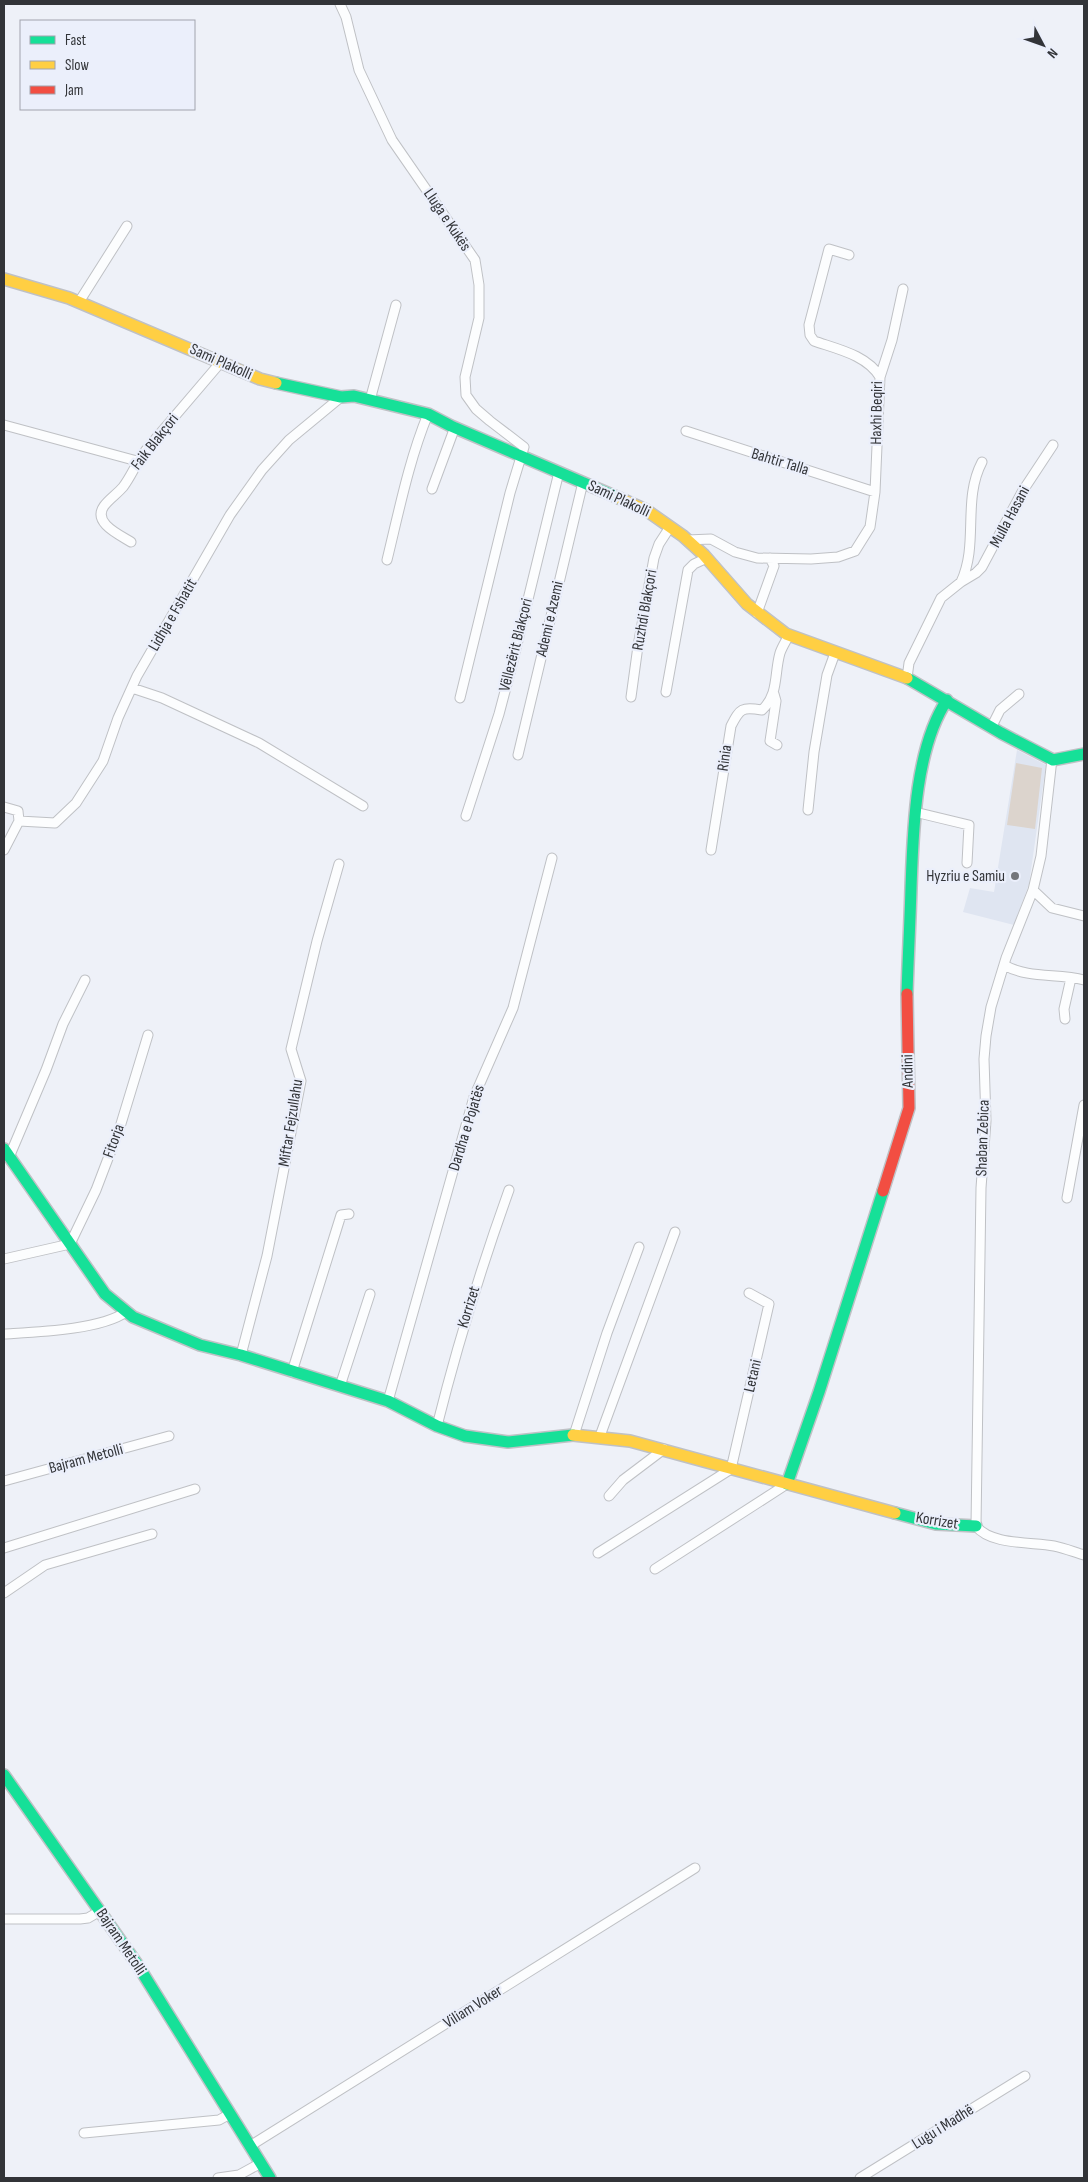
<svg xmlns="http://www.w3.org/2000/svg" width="1088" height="2182" viewBox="0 0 1088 2182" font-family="'Sofia Sans Condensed',sans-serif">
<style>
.built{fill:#dfe5f1}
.green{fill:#dcd4cd}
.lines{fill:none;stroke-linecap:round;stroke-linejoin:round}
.street-casing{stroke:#bfc1c5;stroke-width:11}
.fast-casing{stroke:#bfc1c5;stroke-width:14}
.slow-casing{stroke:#bfc1c5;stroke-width:14}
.jam-casing{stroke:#bfc1c5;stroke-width:14}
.street{stroke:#fcfdfe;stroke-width:9}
.fast{stroke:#16e098;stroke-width:11}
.slow{stroke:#ffcf43;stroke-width:11}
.jam{stroke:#f24e42;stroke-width:11}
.poi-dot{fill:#74767b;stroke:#ebeffb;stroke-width:2}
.labels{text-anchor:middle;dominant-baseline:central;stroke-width:4.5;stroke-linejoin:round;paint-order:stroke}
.street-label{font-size:16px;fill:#323438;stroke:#ebeffb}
.poi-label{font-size:16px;fill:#323438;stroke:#ebeffb;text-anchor:end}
</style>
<rect width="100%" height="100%" fill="#eef1f8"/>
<!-- built -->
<path class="built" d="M1017 750 1046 765 1029 884 1014 925 963 912 970 888 994 892Z"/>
<!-- green -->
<path class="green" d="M1016 763 1042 768 1035 829 1007 825Z"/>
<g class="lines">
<!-- street casing -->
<g class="street-casing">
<path id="street" d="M340 4 346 17 359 70 392 140 475 260 479 285V318L465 377 466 395 476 409 490 421 524 447 510 493 460 698
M79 302 127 226
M880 377 892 340 903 289
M370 400 396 305
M4 425 137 461
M686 431 875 492
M432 489 455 427
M687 540 711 539 735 552 757 558 811 559 838 557 855 551 870 527 875 492 880 377C867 355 837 349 814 341L810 335 809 325 829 249 849 255
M131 542C120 535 92 523 104 506 109 499 117 494 123 487 132 475 137 461 146 450L221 362
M387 560C399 511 409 460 428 414
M961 582C979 544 962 500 982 462
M757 613 774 566 770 558
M907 678 909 663 941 598 961 582 976 573 982 567 1022 492 1053 445
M132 688 162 698 259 743 363 806
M666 692 688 570 694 564 707 558
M774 694 776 701 770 741 777 745
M631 697 638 646 654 558 659 544 670 527
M992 726 1000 710 1019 694
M518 755 583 482
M1052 759 1041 856 1033 890 1006 958 991 1007 986 1036 984 1059 986 1121 981 1188 976 1526C990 1545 1032 1542 1054 1546 1064 1548 1074 1552 1084 1555
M4 807 18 811 19 821 4 850
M808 810 814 752 827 675 835 653
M915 812 969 825 967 863
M466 816 499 714 512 665 559 472
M19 821 55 823 76 803 103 761 118 718 137 676 230 515 262 470 289 440 341 397
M711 850 731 726C740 708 742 707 762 710 779 694 774 674 780 653 782 647 786 641 789 635
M1033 890 1052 908 1084 916
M1004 965C1029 979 1057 973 1084 980
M1065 1019 1064 1009 1071 978
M10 1155 46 1070 63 1024 85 980
M1067 1198 1084 1105
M4 1259 70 1244 96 1190 120 1127 148 1035
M4 1334C36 1332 100 1330 126 1312
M241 1355 267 1256 301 1081 291 1049 317 941 339 864
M292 1372 341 1215 349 1214
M340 1386 370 1294
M388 1401 474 1097 513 1008 552 858
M437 1426C457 1346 481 1268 509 1190
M574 1435 607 1333 639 1247
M600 1436 675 1232
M4 1481 169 1436
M609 1496 623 1480 664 1449
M4 1548 195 1489
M598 1553 731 1469 769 1304 749 1293
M655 1569 787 1484
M4 1593 45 1565 152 1534
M4 1919H80L88 1918 100 1911
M84 2133 219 2120 230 2114
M250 2146 695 1868
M218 2178 239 2175 261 2163
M860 2178 1025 2076"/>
</g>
<!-- fast casing -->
<g class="fast-casing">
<path id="fast" d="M276 383 341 397 354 396 428 414 451 426 619 498
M907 678 1001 733 1053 760 1084 754
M907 994C908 959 910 924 911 888 913 831 915 748 947 700
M4 1149 105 1294 133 1317 200 1345 241 1355 388 1401 437 1426 465 1436 508 1442 573 1435
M787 1484 819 1392 883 1191
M895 1513 936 1524 976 1526
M4 1775 137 1964 270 2178"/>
</g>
<!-- slow casing -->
<g class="slow-casing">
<path id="slow" d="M4 279 69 298 260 379 276 383
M619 498 646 510 683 536 704 555 747 604 786 634 907 678
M573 1435 630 1441 895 1513"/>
</g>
<!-- jam casing -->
<g class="jam-casing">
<path id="jam" d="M883 1191 909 1108 907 994"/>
</g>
<!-- street -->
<use href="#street" class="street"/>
<!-- fast -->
<use href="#fast" class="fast"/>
<!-- slow -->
<use href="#slow" class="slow"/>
<!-- jam -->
<use href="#jam" class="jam"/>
</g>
<!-- markers -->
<circle class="poi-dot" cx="1015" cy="876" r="5"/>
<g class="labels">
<!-- street labels -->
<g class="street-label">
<text transform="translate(447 220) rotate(56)">Lluga e Kukës</text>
<text transform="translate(221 362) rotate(24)">Sami Plakolli</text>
<text transform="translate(877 413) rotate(-89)">Haxhi Beqiri</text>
<text transform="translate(155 442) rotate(-52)">Faik Blakçori</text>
<text transform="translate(780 462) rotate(17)">Bahtir Talla</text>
<text transform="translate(619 499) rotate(25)">Sami Plakolli</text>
<text transform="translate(1010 517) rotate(-62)">Mulla Hasani</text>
<text transform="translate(645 610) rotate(-80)">Ruzhdi Blakçori</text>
<text transform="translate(173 615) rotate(-60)">Lidhja e Fshatit</text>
<text transform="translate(550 619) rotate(-77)">Ademi e Azemi</text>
<text transform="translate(516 645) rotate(-76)">Vëllezërit Blakçori</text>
<text transform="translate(725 758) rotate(-82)">Rinia</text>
<text transform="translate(908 1071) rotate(-91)">Andini</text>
<text transform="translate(291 1123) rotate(-81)">Miftar Fejzullahu</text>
<text transform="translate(467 1128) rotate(-73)">Dardha e Pojatës</text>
<text transform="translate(983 1138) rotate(-88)">Shaban Zebica</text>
<text transform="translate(114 1141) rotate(-70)">Fitorja</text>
<text transform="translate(469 1307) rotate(-73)">Korrizet</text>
<text transform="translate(753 1376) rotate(-77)">Letani</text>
<text transform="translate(86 1459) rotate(-15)">Bajram Metolli</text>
<text transform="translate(937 1521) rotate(9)">Korrizet</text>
<text transform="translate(121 1942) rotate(56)">Bajram Metolli</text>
<text transform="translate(473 2007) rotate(-32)">Viliam Voker</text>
<text transform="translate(943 2127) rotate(-32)">Lugu i Madhë</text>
</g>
<!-- poi labels -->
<g class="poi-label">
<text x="1005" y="876">Hyzriu e Samiu</text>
</g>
</g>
<!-- border -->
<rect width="1088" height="2182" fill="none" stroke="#323438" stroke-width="10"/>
<!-- legend -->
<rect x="20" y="20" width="175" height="90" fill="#ebeffb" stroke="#a1a4ad"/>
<rect x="30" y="36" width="25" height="8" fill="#16e098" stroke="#a1a4ad"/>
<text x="65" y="45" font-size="15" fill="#323438">Fast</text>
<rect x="30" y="61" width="25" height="8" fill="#ffcf43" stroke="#a1a4ad"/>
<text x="65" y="70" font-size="15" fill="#323438">Slow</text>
<rect x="30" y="86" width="25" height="8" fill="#f24e42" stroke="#a1a4ad"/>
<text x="65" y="95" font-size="15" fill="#323438">Jam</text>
<!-- north arrow -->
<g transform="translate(1043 45) rotate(131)" stroke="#ebeffb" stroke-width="4" paint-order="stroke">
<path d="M0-4L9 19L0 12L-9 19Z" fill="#323438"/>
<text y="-8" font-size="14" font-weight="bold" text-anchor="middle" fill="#323438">N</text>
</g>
</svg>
